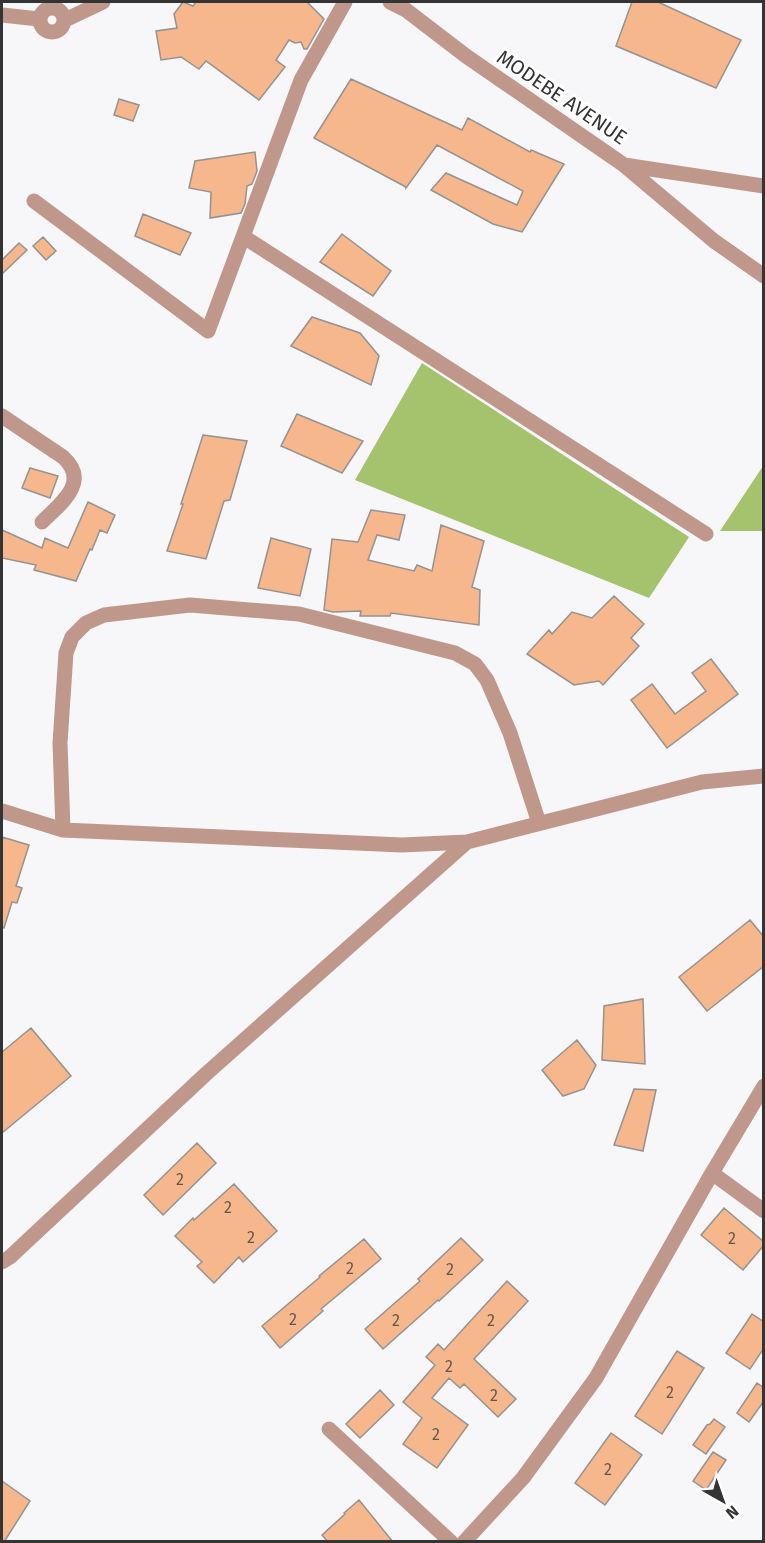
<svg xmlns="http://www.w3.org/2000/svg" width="765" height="1543" viewBox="0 0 765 1543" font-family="'Fira Sans',sans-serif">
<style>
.forest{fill:#a5c26d}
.building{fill:#f5b78b;stroke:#959290;stroke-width:1.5}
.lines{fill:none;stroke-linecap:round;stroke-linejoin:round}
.minor{stroke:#c0988b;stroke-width:15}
.labels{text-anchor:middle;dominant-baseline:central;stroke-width:6;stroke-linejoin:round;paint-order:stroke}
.number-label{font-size:16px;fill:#64554a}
.street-label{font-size:20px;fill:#343435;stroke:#fff}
</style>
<rect width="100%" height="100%" fill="#f7f6f9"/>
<!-- forest -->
<path class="forest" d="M422 363 689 537 649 598 355 480Z
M763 466V531H720Z"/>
<!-- building -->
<path class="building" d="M183 2 193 6 196 2H307L324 19 307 49H304L301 42 295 43 289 40 276 60 285 67 259 100 206 61 199 69 181 57 161 60 156 31 177 28 174 14Z
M632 2H658L741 40 716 88 616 46Z
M351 79 462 130 468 118 530 152 531 150 564 164 522 232 493 224 431 190 446 173 517 205 523 191 437 145 406 188V187L314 138Z
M119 99 139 105 133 121 114 115Z
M255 152 257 171 252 184 247 186 245 204 241 213 210 218 211 192 189 188 195 161Z
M143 214 191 233 180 255 135 236Z
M342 234 391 271 373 296 320 262Z
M43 237 56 251 46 260 33 246Z
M19 243 27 250 2 274V260Z
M312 317 360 333 379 356 371 385 291 346Z
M297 414 363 441 342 473 281 446Z
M203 435 247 441 230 500 224 501 206 559 167 551 183 504H181Z
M30 468 58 476 50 498 22 488Z
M88 502 115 515 107 533 100 530 92 550 90 549 76 581 34 570 36 565 2 558V530L42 548 45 538 68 548Z
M371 510 405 515 399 540 377 535 368 560 414 571 417 565 432 571 441 525 484 541 472 587 480 590 479 625 391 613 390 616H360L361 611 333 612 324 610 332 539 358 542Z
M271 538 311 549 300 596 258 588Z
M614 596 644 624 631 638 639 646 603 685 599 681 574 685 527 654 549 630 552 634 572 612 592 618Z
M711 659 738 694 667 748 631 700 652 684 675 714 706 691 692 673Z
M2 837 29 845 16 886 22 888 17 903 12 902 4 928 2 927Z
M750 920 764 937V966L707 1011 679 977Z
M643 999 645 1064 602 1060 604 1006Z
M31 1028 71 1076 2 1133V1052Z
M577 1040 596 1065 584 1089 563 1096 542 1070Z
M634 1089 656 1090 643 1151 614 1145Z
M197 1143 216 1163 163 1215 144 1195Z
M234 1184 277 1231 243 1262 239 1257 214 1283 197 1266 202 1262 175 1236 193 1218 194 1220Z
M724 1208 764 1242V1245L743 1270 701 1235Z
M461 1238 483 1260 439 1301 438 1300 383 1349 365 1329 420 1281 418 1279Z
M364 1239 381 1259 321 1309 323 1311 280 1348 262 1326 320 1277 319 1276Z
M507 1281 528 1301 474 1359 516 1399 498 1417 464 1384 460 1388 449 1378 432 1398 468 1425 437 1468 403 1444 422 1418 403 1402 435 1365 426 1357 438 1344 444 1350Z
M752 1314 764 1322V1348L750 1369 726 1353Z
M677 1351 704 1368 662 1434 635 1416Z
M757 1383 764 1388V1401L749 1422 737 1413Z
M380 1390 394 1405 360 1438 346 1424Z
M714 1419 725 1427 706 1454 693 1445 707 1425 710 1424Z
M611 1433 642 1455 605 1505 575 1483Z
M713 1452 726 1460 706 1490 693 1481Z
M2 1481 30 1501 4 1542H2Z
M359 1500 393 1542H328L322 1535 345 1514 344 1513Z"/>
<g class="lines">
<!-- minor -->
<path class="minor" d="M390 2 406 10 466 56 624 165 764 186
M40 20a12 12 0 1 1 24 0a12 12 0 1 1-24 0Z
M2 15 39 19
M65 20 103 2
M625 166 714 241 764 276
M34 201 208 331 301 80 345 2
M244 237 706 534
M2 416 63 457C91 482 60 504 42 522
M2 811 63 830 402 845 467 842 702 782 764 776
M63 830 60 743 66 653 72 637 86 623 104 615 190 605 299 614 455 653 475 664 487 680 510 733 539 823
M712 1173 764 1211
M2 1262 10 1257 207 1073 467 842
M329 1429 451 1542
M464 1542 523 1478 596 1378 712 1173 764 1086"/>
</g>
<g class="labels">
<!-- number labels -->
<g class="number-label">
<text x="180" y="1179">2</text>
<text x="228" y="1207">2</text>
<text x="251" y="1237">2</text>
<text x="732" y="1238">2</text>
<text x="350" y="1268">2</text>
<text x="450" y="1269">2</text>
<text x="293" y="1319">2</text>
<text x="396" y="1320">2</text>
<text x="491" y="1320">2</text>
<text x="449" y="1366">2</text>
<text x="670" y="1392">2</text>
<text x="494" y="1395">2</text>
<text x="436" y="1434">2</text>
<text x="608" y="1469">2</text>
</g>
<!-- street labels -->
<g class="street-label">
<text transform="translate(562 97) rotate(34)">MODEBE AVENUE</text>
</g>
</g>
<!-- border -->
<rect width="765" height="1543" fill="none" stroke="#343435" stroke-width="6"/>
<!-- north arrow -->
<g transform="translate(723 1501) rotate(140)" stroke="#ffffff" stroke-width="4.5" paint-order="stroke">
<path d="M0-4.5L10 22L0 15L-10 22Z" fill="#343435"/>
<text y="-9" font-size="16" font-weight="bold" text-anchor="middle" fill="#343435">N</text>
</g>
</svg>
